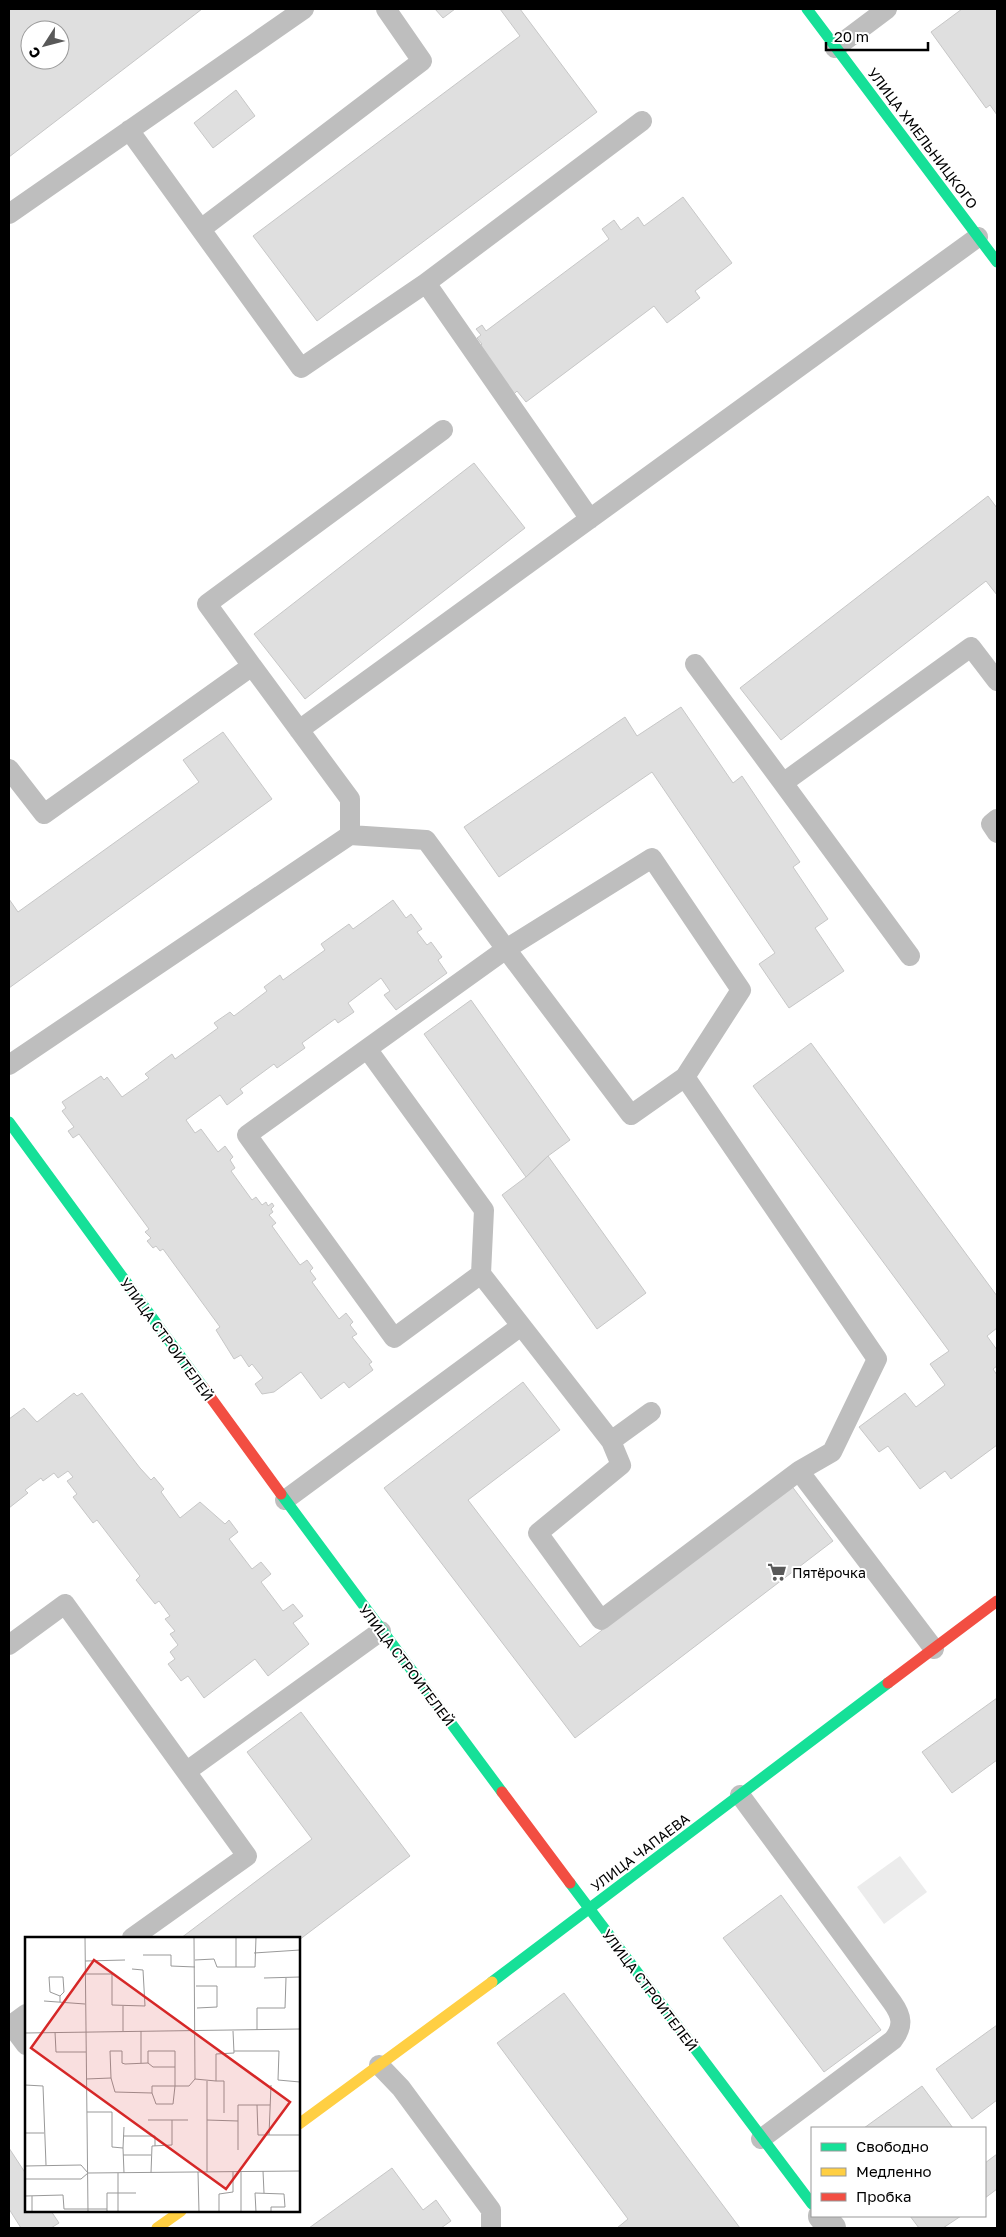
<svg xmlns="http://www.w3.org/2000/svg" width="1006" height="2237" viewBox="0 0 1006 2237" font-family="'Golos Text',sans-serif">
<style>
.green{fill:#ececec}
.building{fill:#dfdfdf;stroke:#c7c7c7;fill-rule:evenodd}
.lines{fill:none;stroke-linecap:round;stroke-linejoin:round}
.lane{stroke:#bebebe;stroke-width:20}
.street{stroke:#bebebe;stroke-width:28}
.fast{stroke:#16e098;stroke-width:11}
.slow{stroke:#ffcf43;stroke-width:11}
.jam{stroke:#f24e42;stroke-width:11}
.labels{text-anchor:middle;dominant-baseline:central;stroke-width:4;stroke-linejoin:round;paint-order:stroke}
.street-label{font-size:14px;fill:#000;stroke:#fff}
.poi-label{font-size:14px;fill:#000;stroke:#fff;text-anchor:start}
.inset-road{fill:none;stroke:#999;stroke-width:1}
.view{fill:#d62828;fill-opacity:0.15;stroke:#d62828;stroke-width:2.5}
.inset-edge{fill:none;stroke:#000;stroke-width:2.5}
</style>
<rect width="100%" height="100%" fill="#fff"/>
<!-- green -->
<path class="green" d="M900 1856 927 1892 884 1924 857 1887Z"/>
<!-- building -->
<path class="building" d="M9 9H202L9 157ZM30 30H60V60H30Z
M435 9H455L443 18Z
M500 9H520L597 112 317 321 253 236 520 36Z
M962 9H997V115L990 105 986 108 931 32Z
M236 90 255 116 213 148 194 123Z
M683 197 732 263 695 291 700 298 667 323 654 306 526 402 517 391 513 395 478 348 482 344 477 338 481 335 476 329 482 325 486 331 609 239 602 229 614 220 621 230 638 217 644 226Z
M474 463 525 528 305 699 254 634Z
M988 496 997 508V595L986 581 781 740 740 688Z
M681 707 733 783 742 776 800 862 793 867 828 919 815 928 844 971 789 1008 759 964 775 953 652 772 499 877 464 827 625 717 637 736Z
M223 732 272 799 9 988V899L18 912 199 782 183 760Z
M393 900 406 918 411 914 422 929 417 932 427 945 431 942 442 957 438 960 447 973 396 1010 384 995 390 991 381 978 348 1003 354 1012 338 1023 335 1019 302 1043 305 1048 277 1068 274 1064 240 1089 243 1093 227 1105 220 1095 186 1120 195 1133 201 1129 218 1152 225 1146 233 1157 230 1160 235 1168 231 1171 252 1200 256 1197 262 1205 266 1202 268 1206 272 1203 274 1206 271 1209 273 1212 269 1215 276 1223 272 1226 300 1265 307 1260 313 1268 310 1271 316 1279 312 1282 339 1319 346 1313 353 1322 350 1325 357 1334 352 1337 372 1362 369 1364 373 1370 349 1388 344 1382 321 1399 301 1372 274 1392 262 1394 255 1384 263 1378 252 1364 249 1367 241 1355 234 1359 216 1330 220 1327 163 1249 160 1251 156 1246 153 1248 147 1241 151 1238 145 1232 149 1229 79 1134 73 1138 68 1131 74 1127 62 1111 66 1108 62 1102 101 1076 104 1080 107 1077 122 1097 149 1078 145 1074 172 1054 175 1059 218 1028 214 1023 230 1012 234 1016 267 991 264 987 280 975 283 980 325 950 321 944 349 924 353 929Z
M471 1000 570 1140 548 1156 526 1177 424 1034Z
M811 1043 997 1296V1328L987 1336 997 1350V1366L993 1369 997 1375V1445L951 1479 945 1471 920 1489 888 1446 879 1452 859 1427 905 1393 916 1407 945 1385 930 1364 949 1351 753 1086Z
M548 1156 646 1293 597 1329 502 1195 526 1177Z
M523 1382 560 1430 468 1500 580 1647 791 1485 833 1541 575 1738 384 1488Z
M74 1393 77 1396 82 1393 140 1468 151 1480 154 1477 164 1489 161 1492 180 1518 200 1502 225 1524 229 1520 238 1532 229 1539 252 1569 261 1562 271 1574 261 1582 283 1611 293 1604 303 1616 293 1623 309 1644 268 1676 255 1659 204 1698 188 1676 181 1681 168 1664 175 1659 170 1652 178 1645 170 1634 175 1631 165 1619 170 1616 159 1601 155 1604 136 1580 140 1576 97 1520 93 1523 73 1497 77 1494 67 1481 73 1477 68 1471 58 1478 54 1473 43 1481 41 1478 25 1490 28 1493 9 1508V1419L24 1408 37 1422Z
M997 1698V1760L952 1793 922 1752Z
M301 1712 410 1856 299 1940 181 1938 312 1839 247 1752Z
M781 1895 881 2030 824 2072 723 1938Z
M564 1993 740 2228H617L628 2219 497 2043Z
M997 2025V2100L972 2119 936 2069Z
M922 2086 953 2128H864Z
M9 2148 26 2174V2211H51L59 2223 51 2228H21L9 2209Z
M997 2154V2189L985 2198V2163Z
M392 2168 423 2210 436 2200 451 2221 441 2228H309Z
M910 2216H961L943 2228H919Z"/>
<g class="lines">
<!-- lane -->
<path class="lane" d="M835 48 887 9
M129 130 301 368 426 283 590 519
M9 214 304 9
M201 229 422 61 386 9
M426 283 642 121
M695 664 783 783 971 647 997 681
M252 666 207 604 443 430
M299 730 978 237
M9 769 44 814 252 666 350 799V835
M783 783 910 956
M997 819 991 824 997 833
M368 1050 484 1210 481 1274
M9 1065 350 835 426 840 506 949 247 1135 394 1338 481 1274 611 1441 621 1465 538 1533 601 1620 799 1471 934 1649
M685 1077 631 1115 506 949 652 858 741 990 685 1077 877 1359 832 1452 799 1471
M611 1441 651 1412
M285 1500 521 1326
M9 1645 65 1604 247 1856 132 1938
M187 1771 381 1631
M740 1795 892 2002C902 2016 904 2026 893 2040L761 2139
M26 2014 11 2025 26 2045
M379 2065 401 2088 491 2210V2228"/>
<!-- street -->
<path class="street" d="M822 2216 832 2228"/>
<!-- fast -->
<path class="fast" d="M807 9 997 262
M9 1122 203 1387
M281 1494 502 1792
M570 1883 812 2204
M492 1982 888 1683"/>
<!-- slow -->
<path class="slow" d="M299 2124 492 1982
M157 2228 181 2211"/>
<!-- jam -->
<path class="jam" d="M203 1387 281 1494
M888 1683 997 1601
M502 1792 570 1883"/>
</g>
<!-- icons -->
<defs>
<g id="supermarket-bare" transform="scale(1.5)"><path d="M-6-5.5h2.5l.6 2H6L4.5 2H-2.5L-4.4-4H-6ZM-1.5 3.2a1.3 1.3 0 1 0 .1 0ZM3 3.2a1.3 1.3 0 1 0 .1 0Z" fill="#595959" stroke="#fff" stroke-width="2.5" paint-order="stroke"/></g>
</defs>
<g fill-rule="evenodd">
<use href="#supermarket-bare" x="777" y="1572"/>
</g>
<g class="labels">
<!-- street labels -->
<g class="street-label">
<text transform="translate(923 138) rotate(53)">УЛИЦА ХМЕЛЬНИЦКОГО</text>
<text transform="translate(167 1339) rotate(54)">УЛИЦА СТРОИТЕЛЕЙ</text>
<text transform="translate(407 1665) rotate(53)">УЛИЦА СТРОИТЕЛЕЙ</text>
<text transform="translate(640 1852) rotate(-37)">УЛИЦА ЧАПАЕВА</text>
<text transform="translate(650 1990) rotate(53)">УЛИЦА СТРОИТЕЛЕЙ</text>
</g>
<!-- poi labels -->
<g class="poi-label">
<text x="792" y="1572">Пятёрочка</text>
</g>
</g>
<!-- overview -->
<g transform="translate(25 1937)">
<rect width="275" height="275" fill="#fff"/>
<path class="inset-road" d="M60 0 63 275M211 0V30M229 16 275 13M118 18H146V29L170 30M170 23 189 22 192 30H230L231 0M60 24 100 23M60 37H87V68L120 69 118 33 107 32M239 41 275 40M171 49H192V70L172 71M19 64 60 67M35 65V59L25 55 24 40H38L39 55 35 59M98 69V94M232 93V71H260L261 41M116 94V126M30 95 31 115H61M0 96 275 92M209 114H254L253 143 275 145M123 126 128 130H150M86 141 90 155 127 156 131 167H148L150 149H127V156M61 142 86 141 85 114H97V126L100 127 123 126V114H150V149H164L170 142 169 0M170 142 191 144V117L209 116 208 94M182 144V235M191 144H199V176M0 148 18 149 21 228M246 148 244 198H275M232 168 233 198H244M62 175H87V210L98 211 99 236M123 183H147M182 183 213 184V168H245M213 184V213M0 196H19M98 199H130V209M98 211 99 190M98 218H126M0 229 56 228 63 236M238 234 239 256M173 235 174 275M216 235V275M93 236V275M126 236 127 209 147 208V183H163M0 242H56L63 236 275 234M0 259 38 258 39 272H82M7 259V275M82 275V256H111M194 275V257L208 255V235M231 275 230 256 259 257 260 270H246V275"/>
<path class="view" d="M69 23 265 165 201 252 6 111Z"/>
<rect width="275" height="275" class="inset-edge"/>
</g>
<!-- border -->
<rect width="1006" height="2237" fill="none" stroke="#000000" stroke-width="20"/>
<!-- legend -->
<rect x="811" y="2127" width="175" height="90" fill="#ffffff" stroke="#999999"/>
<rect x="821" y="2143" width="25" height="8" fill="#16e098" stroke="#999999"/>
<text x="856" y="2152" font-size="15" fill="#000000">Свободно</text>
<rect x="821" y="2168" width="25" height="8" fill="#ffcf43" stroke="#999999"/>
<text x="856" y="2177" font-size="15" fill="#000000">Медленно</text>
<rect x="821" y="2193" width="25" height="8" fill="#f24e42" stroke="#999999"/>
<text x="856" y="2202" font-size="15" fill="#000000">Пробка</text>
<!-- north arrow -->
<g transform="translate(45 45) rotate(234)"><circle r="24" fill="#ffffff" stroke="#999999"/>
<path d="M0-4L9 19L0 12L-9 19Z" fill="#595959"/>
<text y="-8" font-size="14" font-weight="bold" text-anchor="middle" fill="#000000">С</text>
</g>
<!-- scale -->
<path d="M826 42v8h102v-8" fill="none" stroke="#000000" stroke-width="2.5"/>
<text x="834" y="42" font-size="15" fill="#000000" stroke="#ffffff" stroke-width="4" paint-order="stroke">20 m</text>
</svg>
